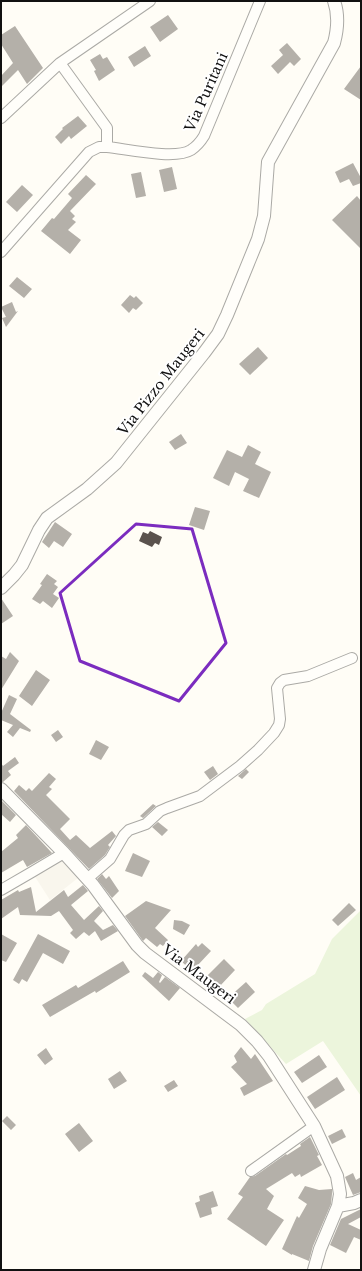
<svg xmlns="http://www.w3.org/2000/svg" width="362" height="1271" viewBox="0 0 362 1271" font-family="'Libre Baskerville',serif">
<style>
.green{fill:#d5ebbd}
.plaza{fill:#f1ede2}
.building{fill:#5a524d}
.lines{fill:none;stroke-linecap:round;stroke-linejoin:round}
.minor-casing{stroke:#444;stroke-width:12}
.tertiary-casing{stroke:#444;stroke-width:14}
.minor{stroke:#fff;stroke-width:10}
.tertiary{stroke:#fff;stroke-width:12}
.marked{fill:none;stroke:#7b2cbf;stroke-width:3;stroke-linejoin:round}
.labels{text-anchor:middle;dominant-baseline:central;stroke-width:4;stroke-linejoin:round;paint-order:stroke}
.street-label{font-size:14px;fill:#111;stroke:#fff}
</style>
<rect width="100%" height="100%" fill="#fffdf5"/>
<!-- green -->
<path class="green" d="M361 910V1096L323 1041 286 1064 245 1019 262 1010 266 1004 315 974 332 939Z"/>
<!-- plaza -->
<path class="plaza" d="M64 853 83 874 50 900 32 872Z"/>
<!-- building -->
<path class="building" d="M168 15 178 29 160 42 150 27Z
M15 26 43 68 27 84 18 70 1 87V76L13 63 1 44V35Z
M287 43 301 59 294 66 290 62 278 74 271 66 283 55 279 50Z
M145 46 151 56 134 67 128 57Z
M100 54 103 59 107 57 115 70 99 81 94 71 96 70 90 60Z
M361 66V100L344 89Z
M78 116 87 126 71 139 69 136 61 144 55 137 63 129 62 128Z
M353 163 361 178V183L353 186 349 179 340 183 335 172Z
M172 167 177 189 164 192 159 170Z
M141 172 146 196 136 198 131 174Z
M86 175 96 184 70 211 75 216 72 219 76 222 68 230 81 240 70 254 41 231 52 218 54 219 72 198 68 194Z
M22 185 33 195 17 212 6 202Z
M357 196 361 201V249L332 220Z
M17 277 32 289 24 298 9 286Z
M130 295 134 298 136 296 143 303 136 310 133 308 129 313 121 305Z
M12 302 16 312 18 311 6 327 2 318 6 317 1 307Z
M258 347 268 358 250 375 239 364Z
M181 434 187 443 175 450 169 442Z
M248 445 261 452 255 464 271 472 259 498 243 491 249 479 235 472 229 486 213 478 227 450 242 457Z
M195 507 210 511 204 530 189 525Z
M55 522 72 534 63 547 54 541 49 548 42 542Z
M150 531 162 537 159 545 155 543 152 547 139 541 143 532 148 534Z
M47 574 57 581 54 584 58 587 53 594 59 598 52 608 43 601 40 604 32 599 42 585 40 584Z
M1 598 13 616 1 624Z
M10 652 19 661 1 690V656L6 659Z
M36 670 50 680 32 706 19 696Z
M9 695 17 699 10 714 31 730 30 732 20 728 13 737 7 732 13 725 1 720V713Z
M58 730 63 737 56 742 51 735Z
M96 740 109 747 101 760 89 754Z
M15 757 19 763 8 771 11 775 3 782H1V763L3 766Z
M213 766 218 774 210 780 204 772Z
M246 769 249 772 242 779 238 776Z
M49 773 56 779 49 787 52 789 46 795 70 819 60 829 70 840 76 835 90 848 112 831 116 836 108 845 110 847 105 855 89 869 14 791 19 785 26 791 29 788 32 791Z
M1 800 16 815 10 822 1 814Z
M153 804 156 806 143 818 140 816Z
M158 822 168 830 162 836 152 827Z
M26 825 52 853 27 867 23 860 1 873V852L18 838 16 835Z
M133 853 150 861 142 877 125 871Z
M102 874 106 879 109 876 119 891 112 898 97 879Z
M83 885 88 891 71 905 84 920 99 906 103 911 94 921 103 930 113 925 118 931 101 941 95 931 89 936 84 932 76 939 70 933 73 930 59 911 51 916 20 915 18 907 1 919V900L18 890 19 892 31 887 36 912 64 890 68 897Z
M146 901 171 910 155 928 168 940 163 946 160 944 157 947 146 938 143 941 125 916Z
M349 903 356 910 338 926 332 920Z
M174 920 182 921 190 925 184 935 173 929Z
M1 934 17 943 6 962 1 960Z
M38 934 70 951 63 964 43 953 27 982 22 979 19 984 13 980Z
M202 943 211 951 197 966 199 968 194 973 181 961 196 944 198 947Z
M224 959 235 970 219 987 207 976Z
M123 961 130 972 96 993 95 991 50 1017 42 1005 76 985 78 988Z
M145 972 153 978 158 972 162 975 159 982 160 983 165 977 180 988 169 1001 142 976Z
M246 982 255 992 238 1008 228 998Z
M241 1047 251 1059 255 1054 273 1081 244 1096 240 1088 247 1084 231 1067 237 1062 234 1056Z
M46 1048 53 1059 45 1065 37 1055Z
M319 1055 327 1067 302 1083 294 1072Z
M120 1071 127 1081 114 1089 108 1079Z
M337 1077 345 1090 315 1109 307 1097Z
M174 1080 178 1086 168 1092 164 1086Z
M7 1116 16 1125 11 1130 2 1121Z
M79 1123 93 1141 79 1152 65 1134Z
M342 1129 346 1137 332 1144 328 1136Z
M310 1137 319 1155 317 1156 322 1165 301 1177 300 1174 295 1177 292 1173 266 1189 274 1196 267 1209 284 1220 266 1246 227 1219 243 1197 238 1194 250 1177 255 1176 286 1154 287 1155 301 1146 300 1144Z
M353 1173 356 1180 361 1177V1192L353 1195 345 1177Z
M305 1186 319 1190 332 1189V1194L331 1204 313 1246 309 1261 292 1254V1255L282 1249 297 1216 299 1218 307 1204 298 1198Z
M213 1191 218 1206 211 1208 212 1214 200 1218 195 1203 200 1201 199 1196Z
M361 1209V1217L348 1224 361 1230V1240L354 1237 346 1253 330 1245 341 1219Z"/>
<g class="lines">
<!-- minor casing -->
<g class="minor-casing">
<path id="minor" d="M60 63 107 128V147
M1 118 60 63 150 1
M1 252 89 152 99 147H107C127 149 175 160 191 150 197 146 201 141 204 136L260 1
M87 879 110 859 124 835 129 830 146 824 160 811 167 808 200 796 240 766 258 750 274 733 279 725 280 719 277 688 280 683 284 680 308 676 352 658
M1 890 32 872 64 853
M251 1171 314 1126"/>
</g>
<!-- tertiary casing -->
<g class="tertiary-casing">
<path id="tertiary" d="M1 588 14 575 22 565 39 530 47 518 87 489 116 463 204 353 218 334 227 315 258 239 264 216 268 162 334 43C338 28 339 15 334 1
M1 789 64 853 93 885 137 945 145 953 241 1025 257 1041 269 1056 314 1126 337 1176 340 1194 338 1206 320 1249 314 1270
M338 1206 354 1203 361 1200"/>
</g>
<!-- minor -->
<use href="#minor" class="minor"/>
<!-- tertiary -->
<use href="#tertiary" class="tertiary"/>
</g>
<!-- marked area -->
<path d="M0 0H362V1271H0ZM136 524 192 529 226 643 179 701 80 661 60 593Z" fill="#fffdf5" fill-opacity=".55" fill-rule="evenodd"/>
<path class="marked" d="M136 524 192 529 226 643 179 701 80 661 60 593Z"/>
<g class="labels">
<!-- street labels -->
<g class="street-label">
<text transform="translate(206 92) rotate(-66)">Via Puritani</text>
<text transform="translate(161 382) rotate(-52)">Via Pizzo Maugeri</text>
<text transform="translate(199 974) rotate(37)">Via Maugeri</text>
</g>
</g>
<!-- border -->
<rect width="362" height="1271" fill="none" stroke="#111111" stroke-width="4"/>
</svg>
